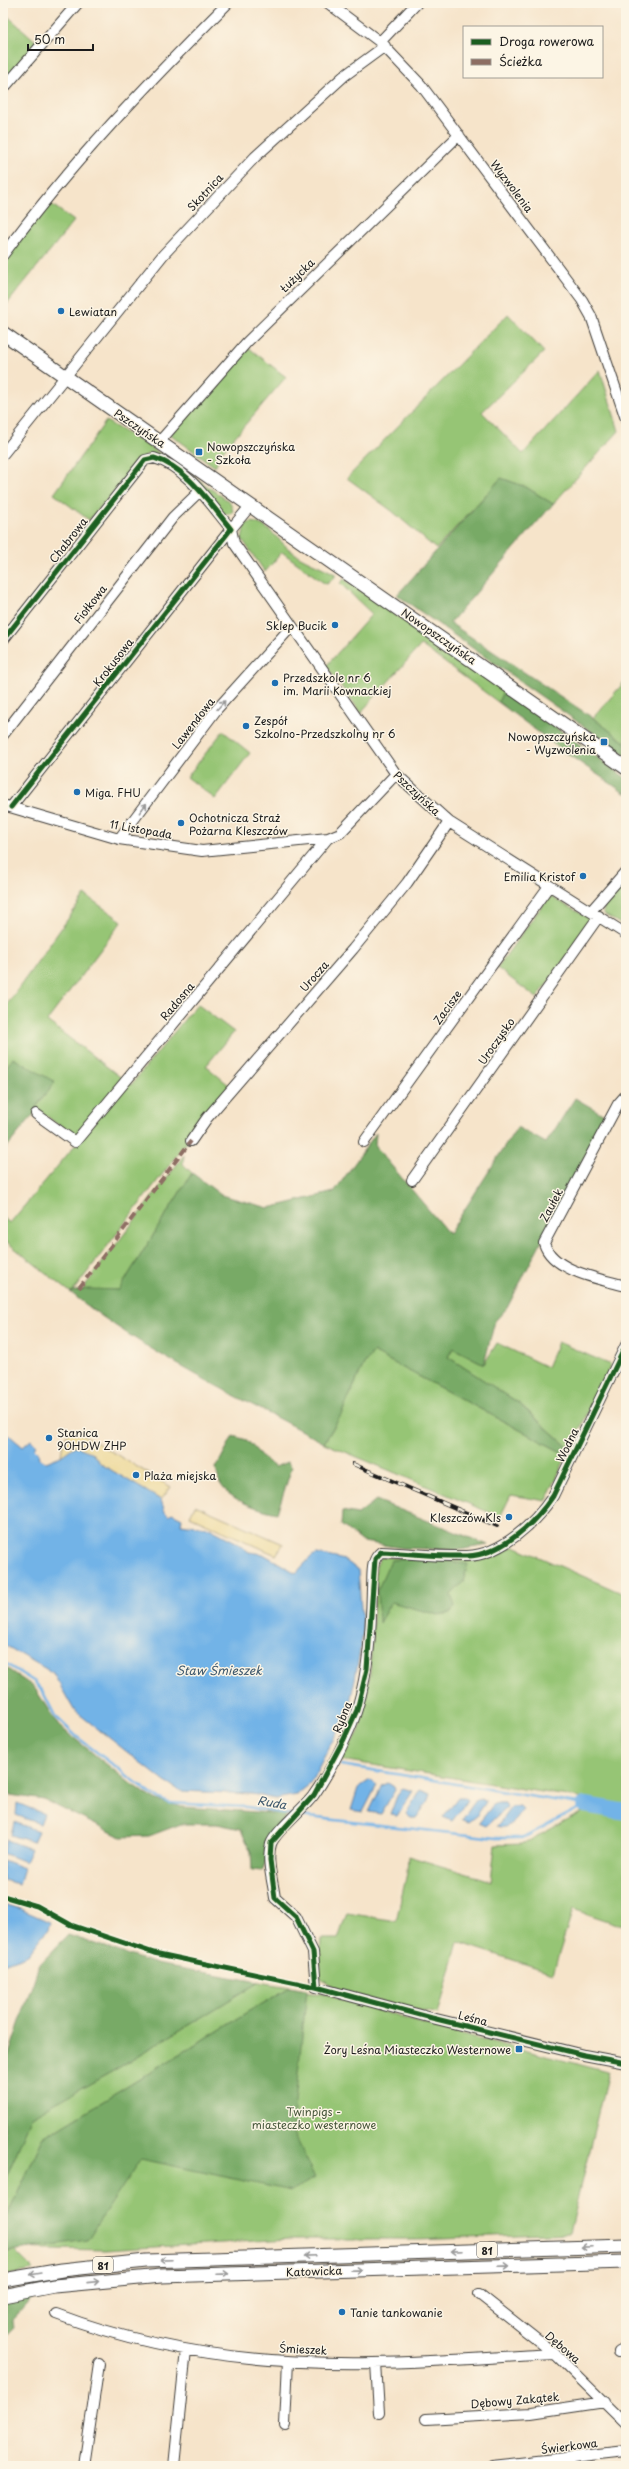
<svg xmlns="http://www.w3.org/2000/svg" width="629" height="2469" viewBox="0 0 629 2469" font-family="'Playpen Sans',sans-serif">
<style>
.green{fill:#96c575;stroke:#597048}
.forest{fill:#78aa66;stroke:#4a6341}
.sand{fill:#eeda9e;stroke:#857b5d}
.water{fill:#72b3e7;stroke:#476882}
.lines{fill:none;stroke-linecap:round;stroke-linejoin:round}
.stream{stroke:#72b3e7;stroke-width:2.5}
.river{stroke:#72b3e7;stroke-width:16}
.minor-casing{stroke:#3d3a36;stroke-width:12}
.major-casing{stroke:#3d3a36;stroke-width:15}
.minor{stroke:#fff;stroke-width:10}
.major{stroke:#fff;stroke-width:13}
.rail-casing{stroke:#1c1c1c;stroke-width:4}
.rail{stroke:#fcf5e5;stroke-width:2.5;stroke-dasharray:8;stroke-linecap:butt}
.quiet{stroke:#8d6e63;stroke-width:4;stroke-dasharray:8 4;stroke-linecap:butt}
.cycleway-casing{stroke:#fcf5e5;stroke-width:8}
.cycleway{stroke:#1b5e20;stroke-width:5}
.oneway{stroke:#999}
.poi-dot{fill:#1f6fb2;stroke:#fcf5e5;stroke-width:1.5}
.labels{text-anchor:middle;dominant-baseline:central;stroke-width:3;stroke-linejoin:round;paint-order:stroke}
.shield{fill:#fcf5e5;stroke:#5f5d58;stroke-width:1}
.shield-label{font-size:10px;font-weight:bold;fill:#1c1c1c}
.street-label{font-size:11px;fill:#1c1c1c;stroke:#fcf5e5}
.poi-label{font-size:11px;fill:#1c1c1c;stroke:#fcf5e5;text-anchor:start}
.park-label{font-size:11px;fill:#47573b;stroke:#fcf5e5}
.water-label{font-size:12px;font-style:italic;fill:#3e586d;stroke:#fcf5e5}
</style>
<rect width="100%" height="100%" fill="#fcf5e5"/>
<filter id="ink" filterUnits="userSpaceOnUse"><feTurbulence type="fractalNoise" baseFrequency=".025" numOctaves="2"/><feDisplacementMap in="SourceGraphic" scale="8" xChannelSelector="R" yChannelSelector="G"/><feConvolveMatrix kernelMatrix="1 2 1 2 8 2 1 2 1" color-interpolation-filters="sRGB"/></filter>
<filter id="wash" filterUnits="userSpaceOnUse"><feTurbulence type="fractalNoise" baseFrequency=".012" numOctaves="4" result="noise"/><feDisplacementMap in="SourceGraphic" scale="16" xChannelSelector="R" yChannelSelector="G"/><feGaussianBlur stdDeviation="0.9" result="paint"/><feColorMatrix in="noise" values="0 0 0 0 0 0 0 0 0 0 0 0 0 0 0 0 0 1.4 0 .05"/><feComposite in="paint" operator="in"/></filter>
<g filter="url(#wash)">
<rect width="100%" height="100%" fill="#f6e4ca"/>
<!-- green -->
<path class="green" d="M3 12 39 44 3 83Z
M47 201 74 221 3 309V259Z
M508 314 544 352 482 412 523 454 600 370 619 431 553 504 526 487 501 478 436 549 392 511 347 478Z
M249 348 286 377 221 453 215 467 170 434Z
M106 421 152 448 230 502 233 511 230 514H223L158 454H147L89 520 54 494Z
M252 522C268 524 277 539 289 549 303 561 320 565 335 574V577L327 584 324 583 282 552 265 572 242 539 245 524Z
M344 579 504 690 498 702 421 645 363 710 362 714 326 666 372 614 340 583Z
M626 680V743L593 718Z
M223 731 250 753 215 799 187 777Z
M626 879V927L603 914 604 905Z
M85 895 122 921 47 1021 123 1079 74 1137 36 1108 54 1081 3 1071V1010Z
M549 896 589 918 591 924 537 998 497 968Z
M197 1004 234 1032 206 1066 230 1086 73 1291 70 1292 3 1239V1218L10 1223 128 1082 131 1085Z
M184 1155 183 1164 192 1173 119 1290 81 1291Z
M558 1342 611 1365 570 1449 520 1404 448 1357 453 1348 484 1364 497 1343 547 1367Z
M373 1352 567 1455 546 1501 511 1495 500 1517 324 1443 341 1415 362 1368Z
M514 1546 626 1595V1927L573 1909 553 1973 458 1942 438 2015C408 2007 339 1997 319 1976L321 1939H338L347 1913 396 1921 407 1873 408 1856 491 1881 495 1845 523 1844 586 1810 580 1798 341 1760 359 1732 370 1675 376 1566 381 1557 472 1561 496 1555Z
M259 1982 290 1987 43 2138 3 2225V2185L31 2116 113 2071Z
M289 1991 323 1994 420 2023 608 2072 569 2233 416 2239H289L105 2250 3 2248Z
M14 2250 34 2270 3 2276V2252Z"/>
<!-- forest -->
<path class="forest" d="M501 478 526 487 553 504 450 623 593 718 626 743V756L397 595Z
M504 690 626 778V794L566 753 498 702Z
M13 1058 55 1082 36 1107 38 1109 3 1152V1071Z
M575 1098 606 1116 507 1308 495 1321 484 1364 453 1348 448 1357 517 1402 570 1449 567 1455 373 1352 362 1368 341 1415 324 1443C238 1396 146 1354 70 1292L88 1289 119 1290 192 1173 221 1195 269 1208 334 1192 376 1133 375 1146 449 1234 517 1127 546 1143Z
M233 1436 247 1440 265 1460 275 1467 287 1462 292 1467 277 1513C258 1509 230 1501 220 1483 218 1479 217 1472 216 1468Z
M376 1500 488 1545 459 1550 402 1548 363 1542 341 1525 342 1511 358 1514Z
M424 1559 468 1564 463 1582 451 1595 455 1606 451 1613 438 1615 391 1602 379 1623 377 1591 391 1560Z
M3 1666 34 1687 58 1725 131 1784 154 1799 182 1807 286 1814 262 1871 252 1870 251 1852 241 1829 217 1824H181L149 1836 121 1837 44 1800 3 1794Z
M68 1935 156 1964 259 1982 113 2071 32 2116 3 2185V2059L9 2054 39 1965Z
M290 1987 307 1990 292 2129 315 2178 291 2191 141 2159 87 2240 3 2252V2225L43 2138Z
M36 2294 13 2319 14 2328 3 2339V2302Z"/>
<!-- sand -->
<path class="sand" d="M77 1431 171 1487 161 1500 101 1464 91 1452 61 1456 63 1443 68 1432Z
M195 1505 283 1544 276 1555 190 1516Z"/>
<!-- water -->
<path class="water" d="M3 1430 23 1447 31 1440 36 1445 34 1448 38 1452 39 1459 46 1462 61 1456 75 1446 91 1452 101 1464 161 1500 165 1512 169 1516 172 1513 182 1518 181 1524 209 1528 236 1542 249 1552 263 1554 296 1573 312 1556 317 1554 345 1560 358 1570 363 1632 355 1679 348 1711 310 1784 296 1795 276 1799 252 1794 181 1791 165 1782 74 1710 53 1673 3 1644Z
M370 1780 377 1785 363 1812 351 1810 358 1788Z
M388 1783 394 1787 395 1790 381 1814 369 1812 382 1785Z
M403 1788 413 1791 397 1816 390 1815 397 1796Z
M420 1790 430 1794 427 1803 416 1818H411L406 1814Z
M458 1797H464L468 1800 452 1821 443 1817Z
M481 1799 486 1802 477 1815 468 1822 462 1820 476 1800Z
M17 1803 44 1814 40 1824 16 1815Z
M498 1803H505L507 1807 486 1826 479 1823 493 1805Z
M520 1806 523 1809C517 1818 509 1831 497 1826L511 1807Z
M14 1822 38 1831 33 1842 11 1835Z
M7 1840 31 1849 25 1862 3 1853Z
M3 1860 24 1868 19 1884 3 1880Z
M3 1904 18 1908 50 1922 48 1929 28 1955 3 1964Z"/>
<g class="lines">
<!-- stream -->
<path class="stream" d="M3 1662 35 1682 44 1694 55 1716 77 1737 151 1794 169 1803 248 1807 292 1815
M341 1765 584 1805
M299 1816 496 1838H523L585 1805"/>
<!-- river -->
<path class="river" d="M585 1805 626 1812"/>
</g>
</g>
<g filter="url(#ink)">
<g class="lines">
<!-- minor casing -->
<g class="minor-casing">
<path id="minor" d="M328 3 380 42 421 85 582 300 591 316 626 419
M380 42 417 3
M3 89 78 3
M3 255C70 164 148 83 228 3
M160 441 247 342 459 135
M3 454 163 255 255 157 344 76 385 46
M251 505 231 529 234 543 396 774 449 822 626 934
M3 640 145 460 154 458C187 467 210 504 231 529L11 807
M3 735 173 517 200 491
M3 805 119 839 202 851 328 838 340 833 396 774
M119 839 217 709 292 626
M591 911 626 871
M626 1095 618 1104 544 1243C552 1271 600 1279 626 1286
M36 1114 75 1142 328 838
M191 1141 207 1118 353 949 407 883 449 822
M364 1142 549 886
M412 1180 599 916
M626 1345 553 1496C535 1523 501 1555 467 1556 439 1557 409 1553 381 1552 370 1560 373 1577 372 1589 371 1630 369 1669 357 1709 350 1733 328 1775 313 1796 304 1808 275 1832 271 1844 266 1860 273 1882 275 1898L296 1917 313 1952 316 1987 432 2018 584 2055 626 2063
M479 2294 555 2354 626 2424
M56 2314C156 2352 267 2365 374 2363 434 2362 495 2357 555 2354
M618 2352 626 2348
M376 2363 379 2413
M426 2419 531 2413 605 2402
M285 2425 288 2361
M84 2466 99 2364
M174 2466 186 2350
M492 2466 626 2451"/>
</g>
<!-- major casing -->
<g class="major-casing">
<path id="major" d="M3 333 626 768
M3 2280 62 2270 146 2261 626 2246
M3 2296 54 2286 161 2276 626 2262"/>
</g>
<!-- minor -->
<use href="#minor" class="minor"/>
<!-- major -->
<use href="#major" class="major"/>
<!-- rail casing -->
<g class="rail-casing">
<path id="rail" d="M353 1464 497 1526"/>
</g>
<!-- rail -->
<use href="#rail" class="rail"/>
<!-- quiet -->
<path class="quiet" d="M79 1288 191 1141"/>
<!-- cycleway casing -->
<g class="cycleway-casing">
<path id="cycleway" d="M3 640 145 460 154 458C187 467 210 504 231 529L11 807
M3 1896 37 1906 71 1925 154 1953 316 1987 432 2018 584 2055 626 2063
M316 1987 313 1952 296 1917 275 1898 270 1860 271 1843 314 1795 344 1739 357 1710 367 1669 375 1559 381 1552C409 1553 439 1557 467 1556 501 1555 535 1523 553 1496L626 1345"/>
</g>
<!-- cycleway -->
<use href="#cycleway" class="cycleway"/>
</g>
<!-- one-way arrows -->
<defs><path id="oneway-shaft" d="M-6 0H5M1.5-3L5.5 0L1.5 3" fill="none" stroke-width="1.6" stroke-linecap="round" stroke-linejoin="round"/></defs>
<g class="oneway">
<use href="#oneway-shaft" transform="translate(221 705) rotate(-48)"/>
<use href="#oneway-shaft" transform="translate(143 808) rotate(-53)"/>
<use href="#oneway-shaft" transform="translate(587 2247) rotate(178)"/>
<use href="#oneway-shaft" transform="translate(457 2251) rotate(178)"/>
<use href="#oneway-shaft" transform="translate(310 2256) rotate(178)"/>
<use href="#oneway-shaft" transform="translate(166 2260) rotate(178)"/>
<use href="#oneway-shaft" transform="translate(504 2266) rotate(-2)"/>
<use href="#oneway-shaft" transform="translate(356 2270) rotate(-2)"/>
<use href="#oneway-shaft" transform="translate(36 2274) rotate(171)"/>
<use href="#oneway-shaft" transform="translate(223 2274) rotate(-2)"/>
<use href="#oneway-shaft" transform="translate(93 2282) rotate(-6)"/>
</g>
</g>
<!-- markers -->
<g class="poi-dot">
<circle cx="61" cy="311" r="4"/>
<rect x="195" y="448" width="8" height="8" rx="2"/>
<circle cx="335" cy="625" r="4"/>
<circle cx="275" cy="683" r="4"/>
<circle cx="246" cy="726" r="4"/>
<rect x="600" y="738" width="8" height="8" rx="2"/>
<circle cx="77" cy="792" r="4"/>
<circle cx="181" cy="823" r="4"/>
<circle cx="583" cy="876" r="4"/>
<circle cx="49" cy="1438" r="4"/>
<circle cx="136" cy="1475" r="4"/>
<circle cx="509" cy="1517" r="4"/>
<rect x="515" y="2045" width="8" height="8" rx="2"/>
<circle cx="342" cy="2312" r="4"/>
</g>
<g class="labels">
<!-- shield labels -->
<g class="shield">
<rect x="477" y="2242" width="20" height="16" rx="3"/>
<rect x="93" y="2257" width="20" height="16" rx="3"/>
</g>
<g class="shield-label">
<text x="487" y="2250">81</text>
<text x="103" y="2265">81</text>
</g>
<!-- street labels -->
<g class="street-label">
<text transform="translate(512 186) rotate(53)">Wyzwolenia</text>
<text transform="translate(205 192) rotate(-47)">Skotnica</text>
<text transform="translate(297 275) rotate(-44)">Łużycka</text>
<text transform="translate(140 428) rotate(34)">Pszczyńska</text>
<text transform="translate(68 540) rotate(-52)">Chabrowa</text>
<text transform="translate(90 604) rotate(-52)">Fiołkowa</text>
<text transform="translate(439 636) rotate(35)">Nowopszczyńska</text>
<text transform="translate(113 662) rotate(-52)">Krokusowa</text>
<text transform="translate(193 723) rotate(-52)">Lawendowa</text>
<text transform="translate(417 793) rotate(43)">Pszczyńska</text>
<text transform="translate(141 829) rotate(10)">11 Listopada</text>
<text transform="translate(314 976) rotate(-49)">Urocza</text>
<text transform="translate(177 1001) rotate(-50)">Radosna</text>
<text transform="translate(447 1007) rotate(-54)">Zacisze</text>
<text transform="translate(496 1041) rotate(-55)">Uroczysko</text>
<text transform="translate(551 1205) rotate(-62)">Zaułek</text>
<text transform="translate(567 1445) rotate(-64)">Wodna</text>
<text transform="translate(342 1717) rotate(-68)">Rybna</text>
<text transform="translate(473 2018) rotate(14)">Leśna</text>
<text transform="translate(314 2271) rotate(-2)">Katowicka</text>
<text transform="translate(563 2347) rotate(41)">Dębowa</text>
<text transform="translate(303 2349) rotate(3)">Śmieszek</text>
<text transform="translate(515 2400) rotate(-5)">Dębowy Zakątek</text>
<text transform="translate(569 2446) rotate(-7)">Świerkowa</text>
</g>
<!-- poi labels -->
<g class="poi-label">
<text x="69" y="311">Lewiatan</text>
<text x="207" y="446">Nowopszczyńska<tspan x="207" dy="13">- Szkoła</tspan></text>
<text x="327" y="625" text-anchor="end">Sklep Bucik</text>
<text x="283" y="677">Przedszkole nr 6<tspan x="283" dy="13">im. Marii Kownackiej</tspan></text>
<text x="254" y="720">Zespół<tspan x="254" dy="13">Szkolno-Przedszkolny nr 6</tspan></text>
<text x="596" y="736" text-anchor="end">Nowopszczyńska<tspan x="596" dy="13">- Wyzwolenia</tspan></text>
<text x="85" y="792">Miga. FHU</text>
<text x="189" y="817">Ochotnicza Straż<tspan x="189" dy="13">Pożarna Kleszczów</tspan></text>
<text x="575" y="876" text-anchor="end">Emilia Kristof</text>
<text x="57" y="1432">Stanica<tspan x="57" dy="13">90HDW ZHP</tspan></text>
<text x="144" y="1475">Plaża miejska</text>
<text x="501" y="1517" text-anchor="end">Kleszczów Kls</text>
<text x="511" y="2049" text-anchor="end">Żory Leśna Miasteczko Westernowe</text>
<text x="350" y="2312">Tanie tankowanie</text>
</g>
<!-- park labels -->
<g class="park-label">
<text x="314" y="2111">Twinpigs -<tspan x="314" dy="13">miasteczko westernowe</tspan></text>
</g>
<!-- water labels -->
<g class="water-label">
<text x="219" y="1670">Staw Śmieszek</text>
<text transform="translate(272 1802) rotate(10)">Ruda</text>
</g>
</g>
<!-- margin -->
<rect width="629" height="2469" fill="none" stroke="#fcf5e5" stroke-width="16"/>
<!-- legend -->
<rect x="463" y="26" width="140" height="52" fill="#fcf5e5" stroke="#a29e95"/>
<rect x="471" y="39" width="20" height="6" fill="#1b5e20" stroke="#a29e95"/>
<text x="499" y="46" font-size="12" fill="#1c1c1c">Droga rowerowa</text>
<rect x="471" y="59" width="20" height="6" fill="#8d6e63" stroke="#a29e95"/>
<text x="499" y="66" font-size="12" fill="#1c1c1c">Ścieżka</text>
<!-- scale -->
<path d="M28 44v6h65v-6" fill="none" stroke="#1c1c1c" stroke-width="2"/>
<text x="34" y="44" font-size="12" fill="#1c1c1c" stroke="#fcf5e5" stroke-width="3" paint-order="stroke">50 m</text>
</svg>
